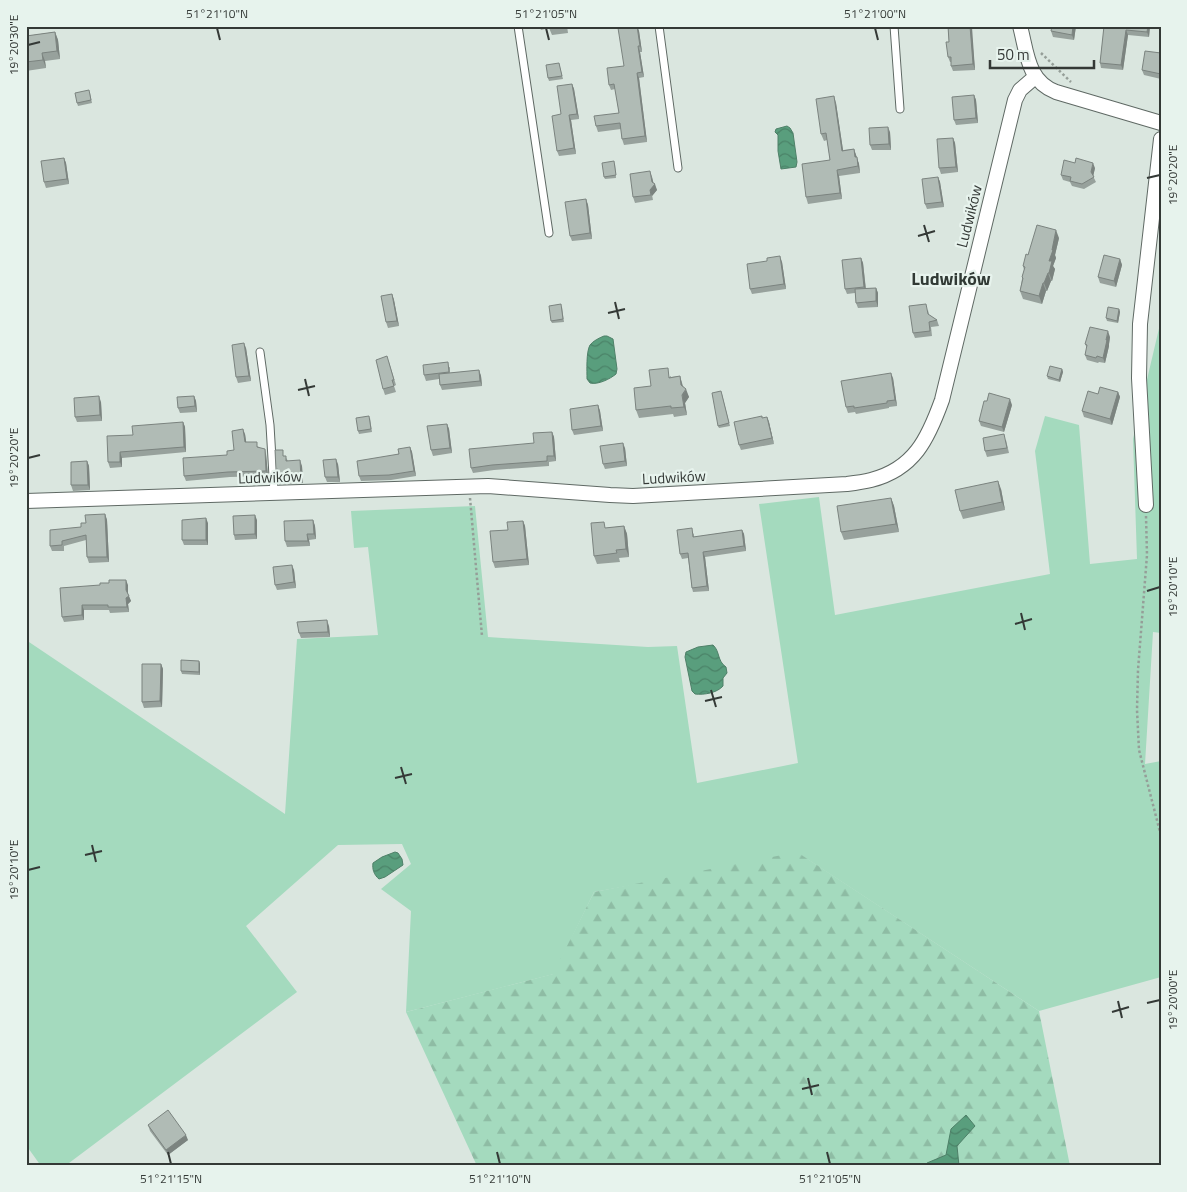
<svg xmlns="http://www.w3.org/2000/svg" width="1187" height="1192" viewBox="0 0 1187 1192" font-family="'Titillium Web',sans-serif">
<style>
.green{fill:#a4dabe}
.forest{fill:url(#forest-firs)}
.water{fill:url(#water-waves);stroke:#4e8068}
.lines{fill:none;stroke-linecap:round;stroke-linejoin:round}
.service-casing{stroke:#5f6964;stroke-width:9}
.minor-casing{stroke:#5f6964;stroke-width:16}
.path{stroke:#959e98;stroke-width:2.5;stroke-dasharray:2.5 2.5;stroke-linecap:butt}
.service{stroke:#fff;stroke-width:7}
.minor{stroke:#fff;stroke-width:14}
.wall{fill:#97a19c}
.shaded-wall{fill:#7b837f}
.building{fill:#b0bbb5;stroke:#7b837f}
.ticks{fill:none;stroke:#343936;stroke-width:2}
.labels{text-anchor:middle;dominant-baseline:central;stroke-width:4.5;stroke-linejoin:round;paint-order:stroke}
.street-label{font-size:15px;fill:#343936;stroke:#e7f3ed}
.quarter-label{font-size:18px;font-weight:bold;fill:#313a35;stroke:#e7f3ed}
.neatline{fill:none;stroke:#343936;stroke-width:2}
.ticks-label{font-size:12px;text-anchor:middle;fill:#343936}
</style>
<defs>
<pattern id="forest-firs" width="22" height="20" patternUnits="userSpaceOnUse" patternTransform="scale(1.25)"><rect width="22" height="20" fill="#a4dabe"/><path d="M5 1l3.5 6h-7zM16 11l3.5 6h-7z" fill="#8ebca4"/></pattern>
<pattern id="water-waves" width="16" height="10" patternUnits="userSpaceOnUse" patternTransform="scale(1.25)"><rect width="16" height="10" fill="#599e7d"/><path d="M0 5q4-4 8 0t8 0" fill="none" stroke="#4a8267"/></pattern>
</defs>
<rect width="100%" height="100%" fill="#dae6df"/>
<!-- green -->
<path class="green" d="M1161 320V633L1153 632 1145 764 1161 761V977L1039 1011 801 855 594 892 554 974 406 1012 411 911 381 889 411 864 402 844 338 845 246 926 297 992 65 1166H41L26 1145V640L285 814 297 639 378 635 368 547 354 548 351 511 475 506 488 637 648 647 677 646 697 783 798 763 759 504 819 497 835 615 1050 574 1035 451 1045 416 1079 425 1090 564 1137 559 1133 439Z"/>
<!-- forest -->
<path class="forest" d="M797 852 1039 1011 1070 1166H477L406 1012 553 974 594 892Z"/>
<!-- water -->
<path class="water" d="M787 126 790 128 793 133 797 162 796 167 781 169 778 151V135L775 132 776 129Z
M604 336H607L613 339 617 369 616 374C610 379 598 385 590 383L587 379C587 371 586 352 590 345 593 341 599 338 604 336Z
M713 645C720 651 717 661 726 667L727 673 723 678V686C717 693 704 695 695 694L692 691 685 657 686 652 698 647Z
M395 852 398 853 402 859 403 865 385 877 379 879C374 875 372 869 373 863L382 857Z
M966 1115 975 1126 957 1146 959 1166H925L927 1163 946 1155 951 1129Z"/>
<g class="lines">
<!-- service casing -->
<g class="service-casing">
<path id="service" d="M518 26 549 233
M659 26 678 168
M894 26 900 109
M260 352 270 425 274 493"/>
</g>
<!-- minor casing -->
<g class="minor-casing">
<path id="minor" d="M1020 26C1027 52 1027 81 1056 92L1161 123
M26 501 488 486 610 495 633 496 847 484C855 483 863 482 871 480 914 469 928 439 942 400L1015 100 1020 90 1035 77
M1146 505 1139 378 1140 324 1161 139"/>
</g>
<!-- path -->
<path class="path" d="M1041 53 1071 82
M470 498 482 636
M1146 516 1147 555 1138 670 1137 710 1139 750 1161 836"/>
<!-- service -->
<use href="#service" class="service"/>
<!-- minor -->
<use href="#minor" class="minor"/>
</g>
<!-- wall -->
<path class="wall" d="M539 26H567L568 33 552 35 549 28 541 30Z
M637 26 639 31 642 52H640L644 77 639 78 647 142 624 145 622 139 621 129 598 132 596 126 619 113 615 89 611 90 609 85 624 66Z
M948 26H971L975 70 953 71 951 66V62H950L948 57 949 42Z
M1076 26 1074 40 1053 37 1051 31Z
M1100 26H1150L1149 37 1128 35 1123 70 1101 68 1100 63 1104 29 1100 28Z
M55 32 58 40 60 59 45 61 46 68 26 71V36Z
M1161 53V79L1144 75 1142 70Z
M559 63 563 79 549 81 548 78Z
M572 84 574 89 579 119 571 120 576 154 559 156 557 151 561 114Z
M90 93 92 103 78 106 77 103Z
M974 95 976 100 978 123 956 125 954 120Z
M836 103 843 150 854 149 859 164 860 173 839 176 842 199 808 204 806 197 830 160 827 140 824 141 821 134Z
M890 132 891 150H872L870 145Z
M953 138 955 143 958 172 941 174 939 168Z
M64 158 66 163 69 184 46 188 44 182Z
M615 164 616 178 605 179 604 177Z
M1095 168 1093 176 1096 182 1084 189 1072 186 1070 182 1063 180 1061 175Z
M652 177 653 183 657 190 652 196 653 200 635 203 633 197Z
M938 177 940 182 944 207 927 209 925 204Z
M586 199 588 205 592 239 572 241 570 236Z
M1059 238 1055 255 1056 258 1053 266 1055 269 1052 281H1051L1047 291H1046L1042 304 1023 299 1020 291 1022 279V277L1024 270 1023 266 1028 255Z
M861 258 863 263 866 289 876 288 878 293V307L858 308 856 303 855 293 847 294 845 289Z
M1120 259 1122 265 1116 287 1100 283 1098 277Z
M782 262 786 289 752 294 750 289Z
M392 294 394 300 399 326 388 328 386 322Z
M562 307 564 322 552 323 551 321Z
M1119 309 1120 312 1118 323 1107 321 1106 318Z
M928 310 929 315 937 320 939 326 931 327 932 336 915 338 913 333Z
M1110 337 1109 344V346L1105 363 1099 362 1098 363 1087 360 1085 355 1087 348 1085 344Z
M246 348 251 381 238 383 236 377Z
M389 362 396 385 394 386 396 392 385 395 383 389Z
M450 367V373L479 370 481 376 482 386 442 390 440 385 439 379 426 381 424 375Z
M1062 369 1063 372 1060 382 1048 379 1047 376Z
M671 376V377L680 376 683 386 689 397 685 403 687 415 674 417 673 414 639 418 636 410 651 386Z
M893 378 897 406 889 407V408L856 414 855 412 848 413 846 407Z
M1118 392 1120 397 1112 425 1084 417 1082 411 1098 394Z
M722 394 730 426 719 428 718 426Z
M194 396 196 401 197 412 180 413 178 408Z
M101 402 102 421 77 422 75 417Z
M598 405 600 411 603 431 574 435 572 430Z
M1012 405 1004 432 981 426 979 421Z
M767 417 769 422 774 444 741 450 739 445Z
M370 418 372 432 359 434 358 431Z
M183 422 185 427 186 452 122 458V467L110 468 108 462 133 435Z
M447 424 449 429 452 453 433 456 431 450Z
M552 432 554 437 556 461 549 462V466L494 470 473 473 471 468 534 443Z
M245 434 246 442 259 447 266 454 268 476 230 477 186 481 184 476 227 455 234 450Z
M1006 440 1009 453 987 457 985 451Z
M410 447 412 452 416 476 391 480 361 481 359 476Z
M625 448 627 466 605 469 603 464Z
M285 456 288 461 302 466 303 483 280 484 276 470Z
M87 461 89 466 90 490 73 491 71 485Z
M338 464 340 482H327L325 477Z
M1001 489 1005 510 963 519 960 511Z
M891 498 894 506 899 532 844 540 841 532Z
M105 514 107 520 109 562 89 563 87 557 86 540 64 546V551H52L50 546 81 527 86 523Z
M257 520V539L235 540 234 535Z
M313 520 315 526 316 539 309 540 310 546 287 547 285 541Z
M523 521 525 526 529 565 495 568 493 562 508 530Z
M208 523V545H184L182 540Z
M624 526 627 534 629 557 619 558 620 562 597 564 594 556 606 528Z
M742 530 744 534 746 551 705 557 709 591 693 592 692 588 688 558 682 559 680 554 694 533V537Z
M294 570 296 588 277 590 275 585Z
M128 585V595L131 601 128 604 129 612 110 613 109 610H84V620L64 622 62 617 60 588Z
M329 626 330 637 301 638 299 633Z
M199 661 200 664V675L182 674 181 671Z
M161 664 163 669 162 707 144 708 142 702Z
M148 1125 188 1140 168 1155 150 1131Z"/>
<!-- shaded-wall -->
<path class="shaded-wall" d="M637 26 639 31 642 52 640 46Z
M970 26H971L972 27 975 70 973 64Z
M1073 26H1076L1074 40 1072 35Z
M1148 26H1150L1149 37 1147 32Z
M1126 30 1128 35 1123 70 1121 65Z
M55 32 58 40 60 59 57 51Z
M638 46 640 52 644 77 642 72Z
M42 53 45 61 46 68 43 60Z
M637 73 639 78 647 142 645 136Z
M572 84 574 89 579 119 577 114Z
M974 95 976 100 978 123 976 118Z
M834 96 836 103 844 157 842 151Z
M569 115 571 120 576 154 574 148Z
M888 127 890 132 891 150 889 144Z
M953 138 955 143 958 172 956 167Z
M854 149 859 164 860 173 855 157Z
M64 158 66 163 69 184 67 179Z
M1093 163 1095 168 1093 177 1091 172Z
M837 170 839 176 842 199 840 193Z
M650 171 652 177 654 185 655 184 657 190 652 196 653 200 650 190 652 182Z
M938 177 940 182 944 207 942 202Z
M586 199 588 205 592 239 590 233Z
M1056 230 1059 238 1055 255 1056 258 1053 266 1055 269 1052 281 1049 273V261Z
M780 256 782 262 786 289 784 284Z
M861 258 863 263 866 292 864 287Z
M1120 259 1122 265 1116 287 1114 281Z
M1048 273 1051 281 1047 291 1044 283Z
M1043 283 1046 291 1042 304 1039 296Z
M876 288 878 293V307L876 301Z
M392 294 394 300 399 326 397 321Z
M1119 309 1120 312 1118 323 1117 321Z
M1108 331 1110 337 1109 344V346L1105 363 1103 358Z
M244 343 246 348 251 381 249 376Z
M1062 369 1063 372 1060 382 1059 380Z
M479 370 481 376 482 386 480 381Z
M891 373 893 378 897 406 895 400Z
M680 376 682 384 684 393 686 389 689 397 685 403 687 415 684 407Z
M1118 392 1120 397 1112 425 1110 419Z
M99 396 101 402 102 421 100 415Z
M194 396 196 401 197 412 195 406Z
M1010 399 1012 405 1004 432 1002 427Z
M598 405 600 411 603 431 601 426Z
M767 417 769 422 774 444 772 438Z
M183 422 185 427 186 452 184 447Z
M447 424 449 429 452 453 450 448Z
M243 429 245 434 247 447 245 442Z
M552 432 554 437 556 461 554 456Z
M623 443 625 448 627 466 625 461Z
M410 447 412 452 416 476 414 471Z
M265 449 266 454 268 476 266 471Z
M120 452 122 458V467L120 462Z
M336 459 338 464 340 482 338 477Z
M300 460 302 466 303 483 301 478Z
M87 461 89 466 90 490 88 485Z
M998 481 1001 489 1005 510 1002 502Z
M891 498 894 506 899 532 896 524Z
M105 514 107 520 109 562 107 557Z
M255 515 257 520V539L255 534Z
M206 518 208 523V545L206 540Z
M313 520 315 526 316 539 314 534Z
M523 521 525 526 529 565 527 559Z
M624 526 627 534 629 557 626 549Z
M742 530 744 534 746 551 744 546Z
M307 534 309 540 310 546 308 541Z
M703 552 705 557 709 591 707 586Z
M292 565 294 570 296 588 294 582Z
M126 580 128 585V595L126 590Z
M129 596 131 601 128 604 129 612 127 607 126 598Z
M82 605 84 610V620L82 615Z
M327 620 329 626 330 637 328 632Z
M199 661 200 664V675L199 672Z
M161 664 163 669 162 707 160 701Z
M186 1135 188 1140 168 1155 166 1150Z"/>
<!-- building -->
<path class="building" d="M633 26H637L640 46H638L642 72 637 73 645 136 622 139 620 123 596 126 594 116 619 113 614 84 609 85 607 68 624 66 618 28Z
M948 26H970L973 64 951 66V57H948L946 42H949Z
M1052 26H1073L1072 35 1051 31Z
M1104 26H1148L1147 32 1126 30 1121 65 1100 63Z
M55 32 57 51 42 53 43 60 26 62V36Z
M1145 51 1161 53V74L1142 70Z
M559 63 562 76 548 78 546 65Z
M572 84 577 114 569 115 574 148 557 151 552 116 561 114 557 86Z
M89 90 91 100 77 103 75 93Z
M974 95 976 118 954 120 952 97Z
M834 96 842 151 854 149 855 157H857L858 166 837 170 840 193 806 197 802 164 830 160 826 133 821 134 816 99Z
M888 127 889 144 870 145 869 128Z
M953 138 956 167 939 168 937 139Z
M64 158 67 179 44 182 41 161Z
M1076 158 1093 163 1091 172 1094 177 1082 184 1070 181 1071 177 1061 175 1064 160 1075 163Z
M614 161 616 175 604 177 602 163Z
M650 171 652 182 655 184 650 190 651 195 633 197 630 174Z
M938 177 942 202 925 204 922 179Z
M586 199 590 233 570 236 565 202Z
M1037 225 1056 230 1052 250H1053L1049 261H1052L1049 273H1048L1044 283H1043L1039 296 1020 291 1023 278 1022 277 1025 267 1023 266 1026 254 1028 255Z
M1104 255 1120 259 1114 281 1098 277Z
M780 256 784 284 750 289 747 264 767 261V258Z
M861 258 864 287 845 289 842 260Z
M876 288V301L856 303 855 289Z
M392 294 397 321 386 322 381 296Z
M561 304 563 319 551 321 549 306Z
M926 304 928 314 937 320 929 322 930 331 913 333 909 306Z
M1108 307 1119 309 1117 321 1106 318Z
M1090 327 1108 331 1106 340H1107L1103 358 1097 356 1096 358 1085 355 1087 345 1085 344Z
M244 343 249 376 236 377 232 345Z
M387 356 394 380H392L394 386 383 389 376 360Z
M448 362 449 372 424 375 423 365Z
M1050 366 1062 369 1059 380 1047 376Z
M668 368 669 378 680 376 681 385 686 389 682 395 684 407 671 408V406L636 410 634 388 651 386 649 370Z
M479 370 480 381 440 385 439 374Z
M891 373 895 400 887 401V403L854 408V406L846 407 841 381Z
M1100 387 1118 392 1110 419 1082 411 1088 391 1098 394Z
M721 391 729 423 718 426 712 393Z
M989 393 1010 399 1002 427 979 421 984 401H987Z
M99 396 100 415 75 417 74 398Z
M194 396 195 406 178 408 177 397Z
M598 405 601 426 572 430 570 409Z
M369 416 371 429 358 431 356 418Z
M762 416V418L767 417 772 438 739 445 734 422Z
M183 422 184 447 120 452V462H108L107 436 133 435 132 426Z
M447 424 450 448 431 450 427 426Z
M243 429 245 442H257V447L265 449 266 471 228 472 184 476 183 458 227 455V451L234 450 232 431Z
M552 432 554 456H547V461L492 465 471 468 469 449 534 443 533 433Z
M1004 434 1007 448 985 451 983 438Z
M623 443 625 461 603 464 600 446Z
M410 447 414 471 389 475 359 476 357 461 399 454 398 449Z
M275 450H283V456H286V461L300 460 301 478 278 479V469L276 470Z
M336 459 338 477H325L323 460Z
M87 461 88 485H71V462Z
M998 481 1002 502 960 511 955 490Z
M891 498 896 524 841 532 837 506Z
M105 514 107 557H87L86 535 62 541V545L50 546V530L81 527V523H86L85 515Z
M255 515V534L234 535 233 516Z
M206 518V540H182V520Z
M313 520 314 534H307L308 541H285L284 521Z
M523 521 527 559 493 562 490 531 508 530 507 522Z
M604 522 605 528 624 526 626 549 616 550 617 553 594 556 591 523Z
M692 528 693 537 742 530 744 546 703 552 707 586 692 588 688 553 680 554 677 530Z
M292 565 294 582 275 585 273 567Z
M109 580H126V590L129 596 126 598 127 607H108V605H82V615L62 617 60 588 100 585V583H109Z
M327 620 328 632 299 633 297 622Z
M181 660 199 661V672L181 671Z
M142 664H161L160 701 142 702Z
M168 1110 186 1135 166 1150 148 1125Z"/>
<!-- ticks -->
<path class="ticks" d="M217 28 220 40M546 28 549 40M875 28 878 40M28 45 40 42M1147 178 1160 175M924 225 929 242M918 236 935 231M615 302 619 319M608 313 625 309M305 379 309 396M298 390 315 386M28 458 40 455M1147 591 1160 587M1021 613 1025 630M1015 624 1032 619M711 690 716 707M705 701 722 697M401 767 406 784M395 778 412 774M92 845 96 862M85 855 102 851M28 870 40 867M1118 1001 1122 1018M1147 1003 1160 1000M1112 1012 1129 1007M808 1078 812 1095M802 1089 819 1085M168 1152 171 1164M497 1152 500 1164M827 1152 830 1164"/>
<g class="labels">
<!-- street labels -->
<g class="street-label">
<text transform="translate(969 216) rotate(-76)">Ludwików</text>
<text transform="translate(270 477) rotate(-2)">Ludwików</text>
<text transform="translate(674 477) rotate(-3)">Ludwików</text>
</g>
<!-- quarter labels -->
<g class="quarter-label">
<text x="951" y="278">Ludwików</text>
</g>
</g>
<!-- border -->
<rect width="1187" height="1192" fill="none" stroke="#e7f3ed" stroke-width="55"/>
<!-- scale -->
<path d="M990 60v8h104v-8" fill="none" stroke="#343936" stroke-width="2.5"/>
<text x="997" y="60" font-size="15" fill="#343936" stroke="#e7f3ed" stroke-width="4" paint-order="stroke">50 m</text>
<rect x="28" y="28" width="1132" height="1136" class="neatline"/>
<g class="ticks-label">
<text x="217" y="18">51°21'10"N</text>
<text x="546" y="18">51°21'05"N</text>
<text x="875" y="18">51°21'00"N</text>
<text transform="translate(14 45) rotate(-90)" y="4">19°20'30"E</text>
<text transform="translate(1173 175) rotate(-90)" y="4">19°20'20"E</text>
<text transform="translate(14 458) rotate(-90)" y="4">19°20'20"E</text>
<text transform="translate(1173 587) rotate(-90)" y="4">19°20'10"E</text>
<text transform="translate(14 870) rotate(-90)" y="4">19°20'10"E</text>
<text transform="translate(1173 1000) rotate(-90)" y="4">19°20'00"E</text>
<text x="171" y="1183">51°21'15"N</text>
<text x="500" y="1183">51°21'10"N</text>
<text x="830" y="1183">51°21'05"N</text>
</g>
</svg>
